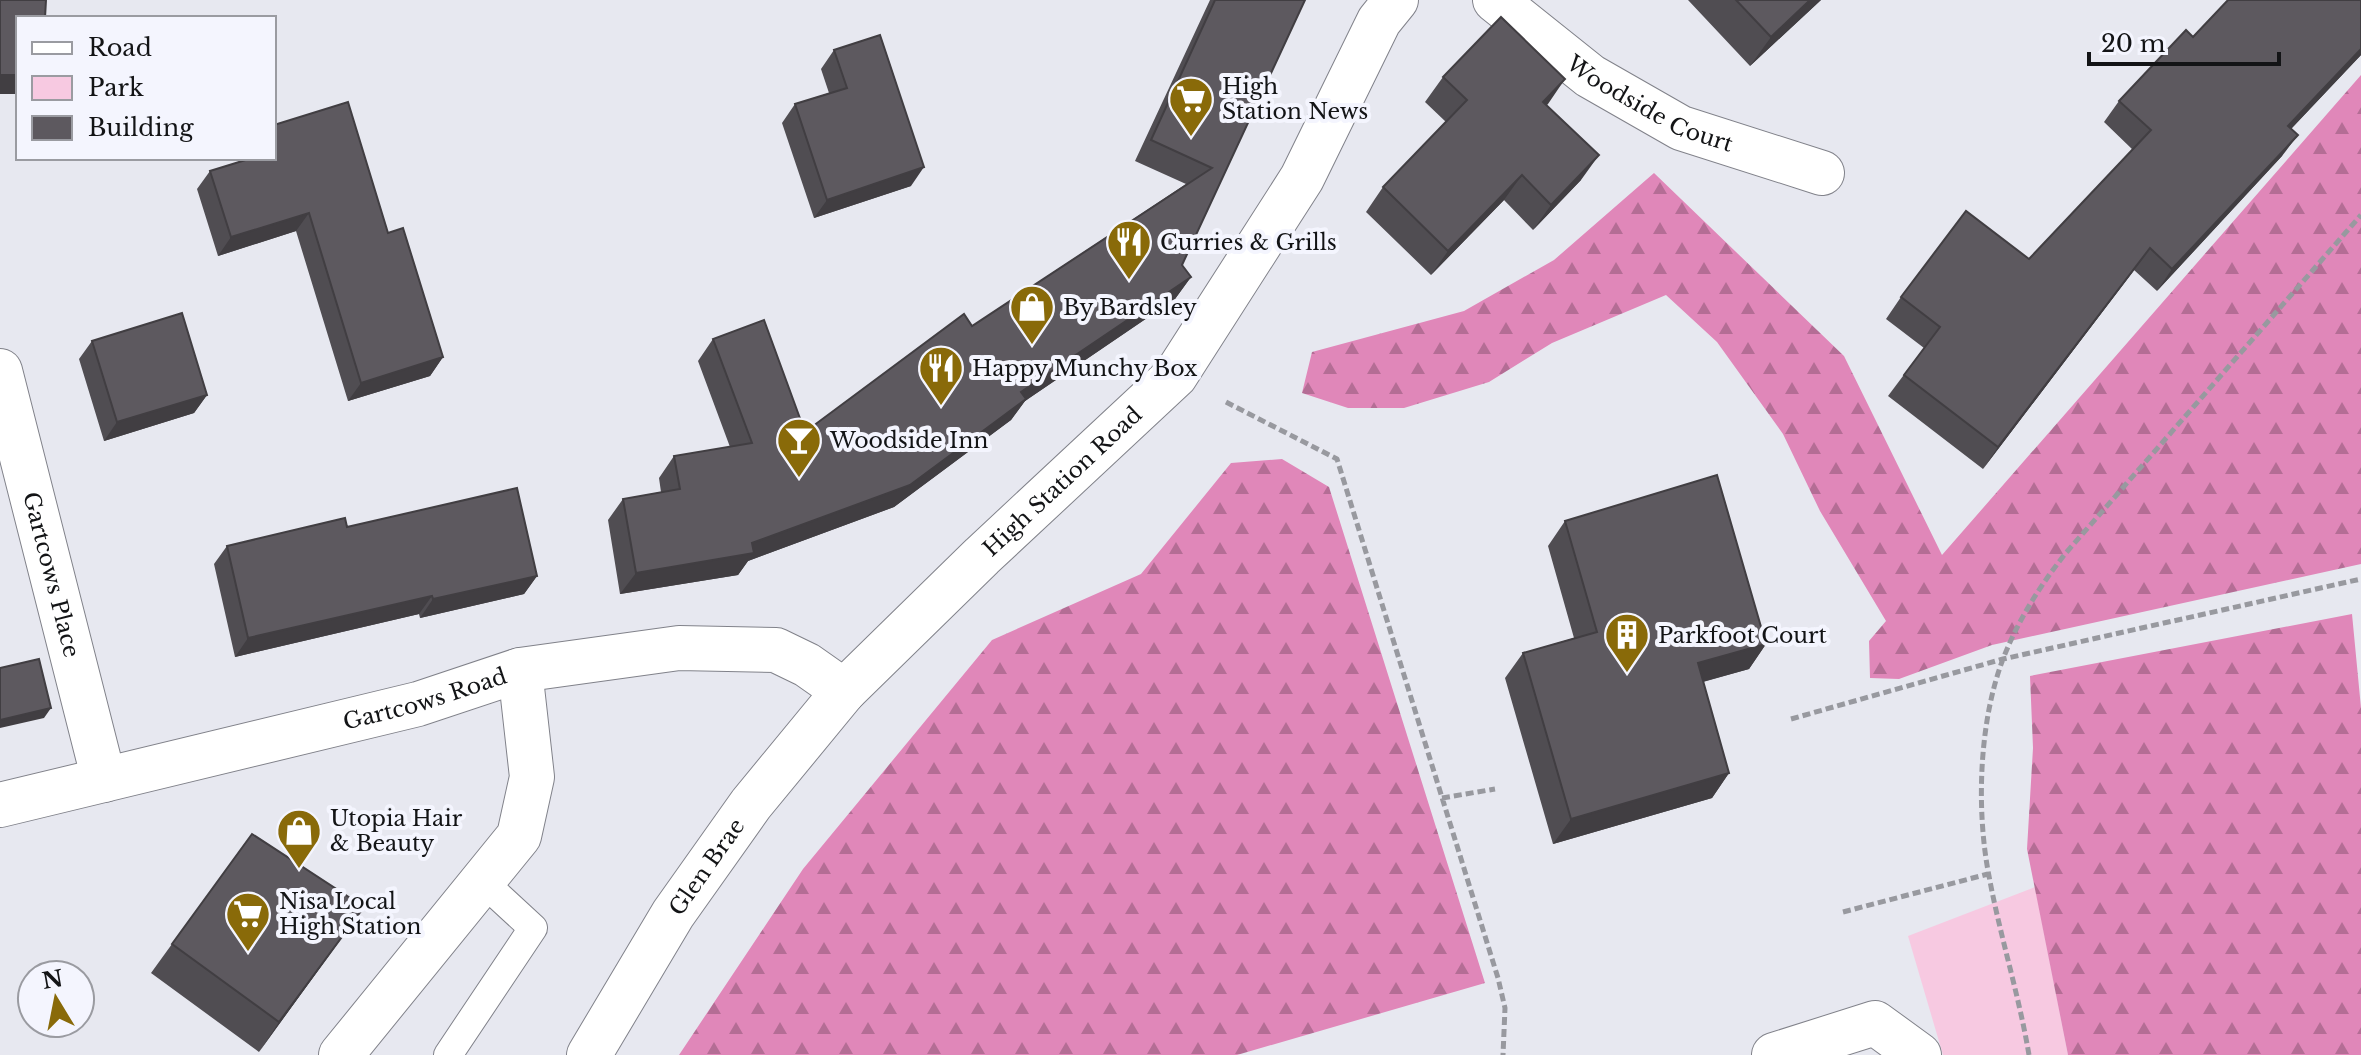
<svg xmlns="http://www.w3.org/2000/svg" width="2361" height="1055" viewBox="0 0 2361 1055" font-family="'Libre Baskerville',serif">
<style>
.green{fill:#f7c9e1}
.forest{fill:url(#forest-firs)}
.lines{fill:none;stroke-linecap:round;stroke-linejoin:round}
.service-casing{stroke:#81828a;stroke-width:30}
.minor-casing{stroke:#81828a;stroke-width:46}
.tertiary-casing{stroke:#81828a;stroke-width:46}
.secondary-casing{stroke:#81828a;stroke-width:46}
.path{stroke:#98999f;stroke-width:5;stroke-dasharray:8 4;stroke-linecap:butt}
.service{stroke:#fff;stroke-width:28}
.minor{stroke:#fff;stroke-width:44}
.tertiary{stroke:#fff;stroke-width:44}
.secondary{stroke:#fff;stroke-width:44}
.wall{fill:#504d52}
.shaded-wall{fill:#413e42}
.building{fill:#5d595f;stroke:#413e42;stroke-width:2}
.labels{text-anchor:middle;dominant-baseline:central;stroke-width:8;stroke-linejoin:round;paint-order:stroke}
.poi-label{font-size:22px;fill:#131416;stroke:#f4f5fe;text-anchor:start}
.street-label{font-size:22px;fill:#131416;stroke:#f4f5fe}
</style>
<defs>
<pattern id="forest-firs" width="22" height="20" patternUnits="userSpaceOnUse" patternTransform="scale(2)"><rect width="22" height="20" fill="#e087b9"/><path d="M5 1l3.5 6h-7zM16 11l3.5 6h-7z" fill="#b46d95"/></pattern>
</defs>
<rect width="100%" height="100%" fill="#e7e8f0"/>
<!-- green -->
<path class="green" d="M2035 887 2068 1055H1943L1908 936Z"/>
<!-- forest -->
<path class="forest" d="M2361 75V564L1992 645 1899 679 1870 678 1869 641 1886 621 1820 511 1783 434 1717 342 1666 295 1552 343 1489 382 1404 408H1348L1302 393 1312 352 1464 311 1554 260 1654 173 1844 356 1942 555Z
M1282 459 1329 487 1485 983 1237 1055H679L803 869 992 640 1141 574 1231 463Z
M2352 614 2361 708V1055H2068L2027 849 2033 748 2030 676Z"/>
<g class="lines">
<!-- service casing -->
<g class="service-casing">
<path id="service" d="M448 1055 533 928 482 881"/>
</g>
<!-- minor casing -->
<g class="minor-casing">
<g id="minor">
<path id="s1" d="M1495 0 1590 76 1681 128 1822 173"/>
<path id="s2" d="M0 371 104 780"/>
<path d="M341 1055 519 836 532 777 520 670"/>
<path d="M1774 1055 1875 1023 1919 1055"/>
</g>
</g>
<!-- tertiary casing -->
<g class="tertiary-casing">
<g id="tertiary">
<path id="s3" d="M0 805 418 704 520 670 679 648 776 650 807 665 844 691"/>
</g>
</g>
<!-- secondary casing -->
<g class="secondary-casing">
<g id="secondary">
<path id="s4" d="M589 1055 673 914 751 804 844 691 982 556 1175 376 1302 178 1379 21 1396 0"/>
</g>
</g>
<!-- path -->
<path class="path" d="M1226 402 1337 459 1498 978 1505 1008 1503 1055
M1791 719 2003 659 2361 579
M1442 798 1495 789
M1843 912 1988 874
M2029 1055C2019 995 2000 936 1989 876 1976 810 1979 722 2003 659 2018 620 2040 586 2065 554L2361 215"/>
<!-- service -->
<use href="#service" class="service"/>
<!-- minor -->
<use href="#minor" class="minor"/>
<!-- tertiary -->
<use href="#tertiary" class="tertiary"/>
<!-- secondary -->
<use href="#secondary" class="secondary"/>
</g>
<!-- wall -->
<path class="wall" d="M1210 0H1305L1182 265 1191 277 1175 299 1025 401 1011 420 894 507 748 561 738 575 620 594 608 520 623 499 661 492 659 478 674 456 730 447 698 361 713 339 805 432 972 326 1186 184 1135 161Z
M1688 0H1821L1750 66Z
M2361 0V55L2291 129 2282 156 2157 291 2134 270 1983 469 1888 396 1924 348 1886 319 1901 297 2029 259 2133 150 2104 122 2119 101Z
M834 50 911 186 814 218 782 123 795 104 829 93 821 69Z
M1443 77 1546 105 1581 180 1533 230 1504 200 1431 275 1366 212 1383 187 1446 122 1425 102Z
M250 158H274L388 233 443 357 430 376 348 401 296 231 218 256 197 189 210 171Z
M92 341 207 395 194 413 104 441 79 359Z
M1565 521 1766 644 1749 669 1703 682 1729 773 1712 798 1553 844 1505 678 1523 653 1574 638 1548 546Z
M347 527 537 576 524 594 420 618 419 614 235 657 214 564 227 546Z
M343 936 259 1052 151 973 172 944Z"/>
<!-- shaded-wall -->
<path class="shaded-wall" d="M1810 0H1821L1750 66 1771 37Z
M2361 49V55L2273 148 2288 126Z
M0 75H18V94H0Z
M1565 79 1548 104 1525 127 1543 102Z
M2298 135 2282 156 2157 291 2172 269Z
M1599 155 1581 180 1533 230 1551 205Z
M924 167 911 186 814 218 827 200Z
M1522 175 1504 200 1431 275 1448 251Z
M309 213 296 231 218 256 231 237Z
M2150 248 2134 270 1983 469 1998 447Z
M1191 277 1175 299 1025 401 1011 420 894 507 748 561 738 575 620 594 636 573 752 543 1021 392Z
M443 357 430 376 348 401 361 383Z
M207 395 194 413 104 441 117 422Z
M537 576 524 594 420 618 433 599Z
M432 596 419 614 235 657 248 638Z
M1766 644 1749 669 1680 688 1698 663Z
M51 708 44 718 0 728V720Z
M1729 773 1712 798 1553 844 1571 819Z
M364 907 259 1052 279 1022Z"/>
<!-- building -->
<path class="building" d="M0 0H46L45 18H18V75H0Z
M1215 0H1305L1182 265 1191 277 1021 392 1026 399 910 485 752 543 754 553 636 573 623 499 680 489 674 456 752 443 713 339 764 320 805 432 964 314 972 326 1212 168 1151 140Z
M1736 0H1810L1771 37Z
M2228 0H2361V49L2288 126 2298 135 2172 269 2150 248 1998 447 1904 375 1940 327 1901 297 1966 211 2029 259 2151 130 2119 101 2186 30 2193 37Z
M1501 17 1565 79 1543 102 1599 155 1551 205 1522 175 1448 251 1383 187 1467 100 1443 77Z
M880 35 924 167 827 200 795 104 847 88 834 50Z
M348 102 388 233 403 228 443 357 361 383 309 213 231 237 210 171 252 158H274V125Z
M182 313 207 395 117 422 92 341Z
M1717 475 1766 644 1698 663 1729 773 1571 819 1523 653 1597 632 1565 521Z
M517 488 537 576 433 599 432 596 248 638 227 546 345 518 347 527Z
M39 659 51 708 0 720V668Z
M252 834 364 907 279 1022 172 944Z"/>
<!-- icons -->
<defs>
<g id="supermarket-pin" transform="scale(2.3)"><path d="M0 17L-7.5 6A9.5 9.5 0 1 1 7.5 6Z" fill="#896a09" stroke="#f4f5fe"/><path d="M-6-5.5h2.5l.6 2H6L4.5 2H-2.5L-4.4-4H-6ZM-1.5 3.2a1.3 1.3 0 1 0 .1 0ZM3 3.2a1.3 1.3 0 1 0 .1 0Z" fill="#fff"/></g>
<g id="restaurant-pin" transform="scale(2.3)"><path d="M0 17L-7.5 6A9.5 9.5 0 1 1 7.5 6Z" fill="#896a09" stroke="#f4f5fe"/><path d="M-5-6h1v4h1v-4h1v4h1v-4h1v5L-1.5 .5V6h-2V.5L-5-1ZM5-6V6H3V1.5H1.5Q1.5-4 5-6Z" fill="#fff"/></g>
<g id="shop-pin" transform="scale(2.3)"><path d="M0 17L-7.5 6A9.5 9.5 0 1 1 7.5 6Z" fill="#896a09" stroke="#f4f5fe"/><path d="M-5-2.5h2.3a2.7 3.5 0 0 1 5.4 0H5L5.5 6h-11ZM-1.5-2.5h3a1.5 2.3 0 0 0-3 0Z" fill="#fff"/></g>
<g id="bar-pin" transform="scale(2.3)"><path d="M0 17L-7.5 6A9.5 9.5 0 1 1 7.5 6Z" fill="#896a09" stroke="#f4f5fe"/><path d="M-6-5H6L.8 .8V4.5H3.5V6h-7V4.5H-.8V.8Z" fill="#fff"/></g>
<g id="building-pin" transform="scale(2.3)"><path d="M0 17L-7.5 6A9.5 9.5 0 1 1 7.5 6Z" fill="#896a09" stroke="#f4f5fe"/><path d="M-4-6H4V6H1V3H-1V6H-4ZM-2.5-4.3h1.7v1.8h-1.7ZM.8-4.3h1.7v1.8H.8ZM-2.5-1h1.7V.8h-1.7ZM.8-1h1.7V.8H.8Z" fill="#fff"/></g>
</defs>
<g fill-rule="evenodd">
<use href="#supermarket-pin" x="1191" y="99"/>
<use href="#restaurant-pin" x="1129" y="242"/>
<use href="#shop-pin" x="1032" y="307"/>
<use href="#restaurant-pin" x="941" y="368"/>
<use href="#bar-pin" x="799" y="440"/>
<use href="#building-pin" x="1627" y="635"/>
<use href="#shop-pin" x="299" y="831"/>
<use href="#supermarket-pin" x="248" y="914"/>
</g>
<g class="labels">
<!-- poi labels -->
<g class="poi-label">
<text x="1222" y="86">High<tspan x="1222" dy="25">Station News</tspan></text>
<text x="1160" y="242">Curries &amp; Grills</text>
<text x="1063" y="307">By Bardsley</text>
<text x="972" y="368">Happy Munchy Box</text>
<text x="830" y="440">Woodside Inn</text>
<text x="1658" y="635">Parkfoot Court</text>
<text x="330" y="818">Utopia Hair<tspan x="330" dy="25">&amp; Beauty</tspan></text>
<text x="279" y="901">Nisa Local<tspan x="279" dy="25">High Station</tspan></text>
</g>
<!-- street labels -->
<g class="street-label">
<text stroke="none"><textPath href="#s1" startOffset="188">Woodside Court</textPath></text>
<text stroke="none"><textPath href="#s4" startOffset="748">High Station Road</textPath></text>
<text stroke="none"><textPath href="#s2" startOffset="210">Gartcows Place</textPath></text>
<text stroke="none"><textPath href="#s3" startOffset="438">Gartcows Road</textPath></text>
<text stroke="none"><textPath href="#s4" startOffset="222">Glen Brae</textPath></text>
</g>
</g>
<!-- legend -->
<rect x="16" y="16" width="260" height="144" fill="#f4f5fe" stroke="#9a9ba1" stroke-width="2"/>
<rect x="32" y="42" width="40" height="12" fill="#ffffff" stroke="#9a9ba1" stroke-width="2"/>
<text x="88" y="56" font-size="24" fill="#131416">Road</text>
<rect x="32" y="76" width="40" height="24" fill="#f7c9e1" stroke="#9a9ba1" stroke-width="2"/>
<text x="88" y="96" font-size="24" fill="#131416">Park</text>
<rect x="32" y="116" width="40" height="24" fill="#5d595f" stroke="#9a9ba1" stroke-width="2"/>
<text x="88" y="136" font-size="24" fill="#131416">Building</text>
<!-- north arrow -->
<g transform="translate(56 999) rotate(350)"><circle r="38" fill="#f4f5fe" stroke="#9a9ba1" stroke-width="2"/>
<path d="M0-6L14 30L0 20L-14 30Z" fill="#896a09"/>
<text y="-12" font-size="22" font-weight="bold" text-anchor="middle" fill="#131416">N</text>
</g>
<!-- scale -->
<path d="M2089 52v12h190v-12" fill="none" stroke="#131416" stroke-width="4"/>
<text x="2101" y="52" font-size="24" fill="#131416" stroke="#f4f5fe" stroke-width="6" paint-order="stroke">20 m</text>
</svg>
